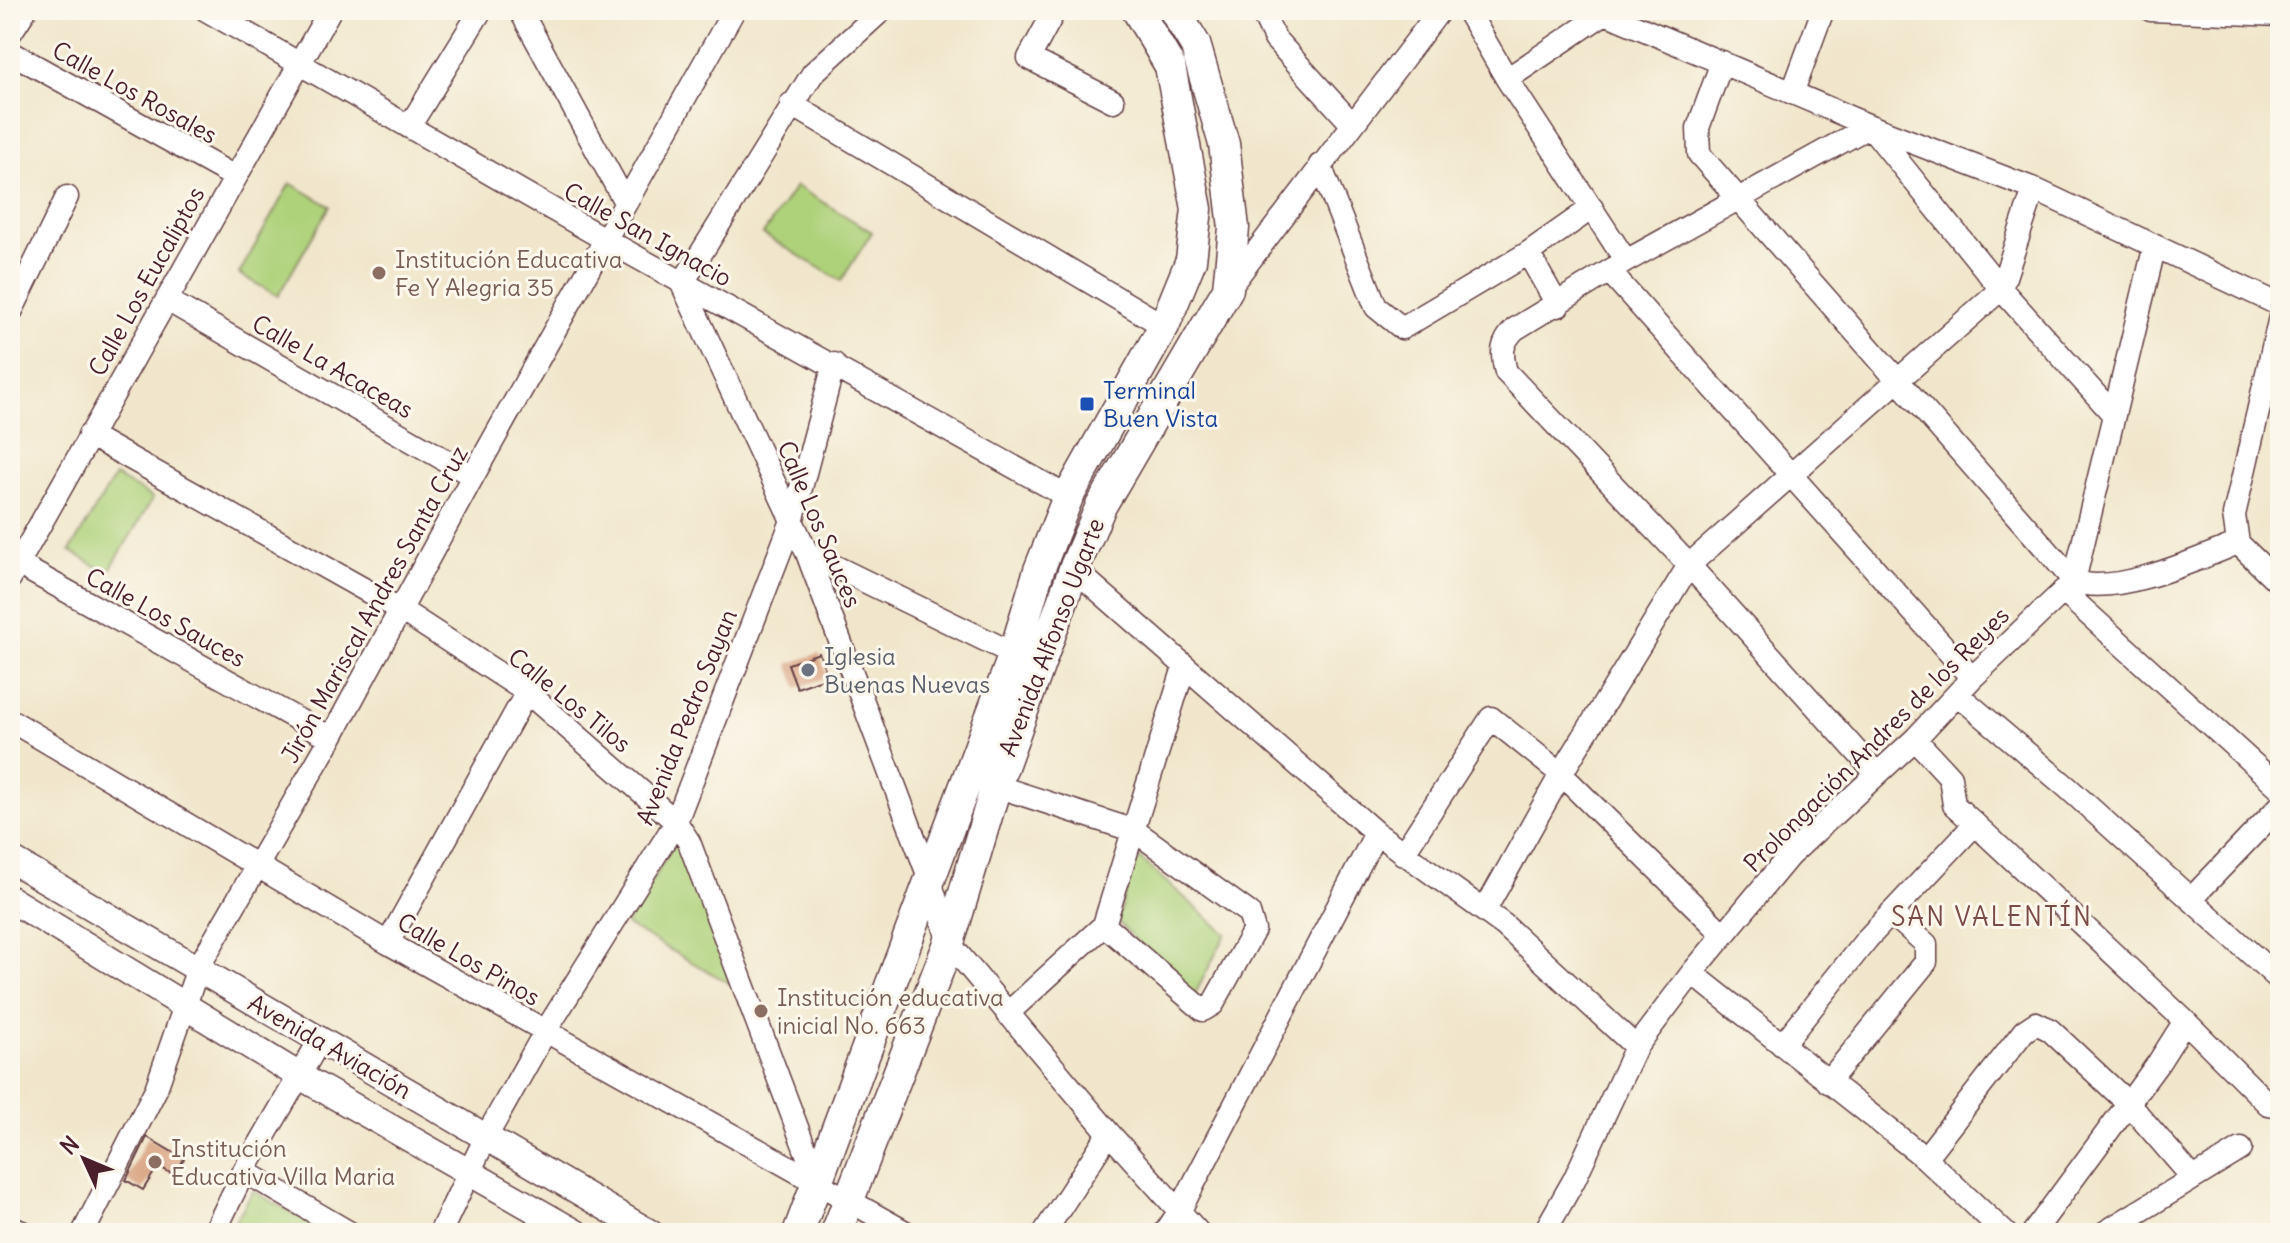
<svg xmlns="http://www.w3.org/2000/svg" width="2290" height="1243" viewBox="0 0 2290 1243" font-family="Delius,sans-serif">
<style>
.green{fill:#aed27a;stroke:#7c7852;stroke-width:2}
.building{fill:#d8a07e}
.lines{fill:none;stroke-linecap:round;stroke-linejoin:round}
.minor-casing{stroke:#633d43;stroke-width:25}
.tertiary-casing{stroke:#633d43;stroke-width:29}
.secondary-casing{stroke:#633d43;stroke-width:33}
.minor{stroke:#fff;stroke-width:22}
.tertiary{stroke:#fff;stroke-width:26}
.secondary{stroke:#fff;stroke-width:30}
.education-dot{fill:#8d6e63;stroke:#fbf7ec;stroke-width:3}
.transit-dot{fill:#1a4fb4;stroke:#fbf7ec;stroke-width:3}
.worship-dot{fill:#6b7280;stroke:#fbf7ec;stroke-width:3}
.labels{text-anchor:middle;dominant-baseline:central;stroke-width:6;stroke-linejoin:round;paint-order:stroke}
.street-label{font-size:24px;fill:#4a1f2b;stroke:#fbf7ec}
.education-label{font-size:24px;fill:#785e54;stroke:#fbf7ec;text-anchor:start}
.transit-label{font-size:24px;fill:#164399;stroke:#fbf7ec;text-anchor:start}
.worship-label{font-size:24px;fill:#5b616d;stroke:#fbf7ec;text-anchor:start}
.neighbourhood-label{font-size:26px;letter-spacing:2px;fill:#7c4c48;stroke:#fbf7ec}
</style>
<rect width="100%" height="100%" fill="#fbf7ec"/>
<filter id="ink" filterUnits="userSpaceOnUse"><feTurbulence type="fractalNoise" baseFrequency=".0125" numOctaves="2"/><feDisplacementMap in="SourceGraphic" scale="16" xChannelSelector="R" yChannelSelector="G"/><feConvolveMatrix kernelMatrix="1 2 1 2 8 2 1 2 1" color-interpolation-filters="sRGB"/></filter>
<filter id="wash" filterUnits="userSpaceOnUse"><feTurbulence type="fractalNoise" baseFrequency=".006" numOctaves="4" result="noise"/><feDisplacementMap in="SourceGraphic" scale="32" xChannelSelector="R" yChannelSelector="G"/><feGaussianBlur stdDeviation="1.8" result="paint"/><feColorMatrix in="noise" values="0 0 0 0 0 0 0 0 0 0 0 0 0 0 0 0 0 1.4 0 .05"/><feComposite in="paint" operator="in"/></filter>
<g filter="url(#wash)">
<rect width="100%" height="100%" fill="#f1e6cb"/>
<!-- green -->
<path class="green" d="M290 183 330 206 278 296 239 274Z
M796 186 872 232 841 281 763 234Z
M115 476 153 498 108 573 70 551Z
M676 841 682 844 736 987 626 925Z
M1137 856 1226 934 1192 1000 1117 921Z
M253 1191 327 1233H228Z"/>
<g id="blocks">
<!-- building -->
<path class="building" d="M819 653 828 677 797 688 788 664Z
M147 1137 184 1159 174 1175 158 1166 143 1190 126 1180Z"/>
</g>
</g>
<g filter="url(#ink)">
<use href="#blocks" fill-opacity="0" stroke="#633d43" stroke-width="2"/>
<g class="lines">
<!-- minor casing -->
<g class="minor-casing">
<path id="minor" d="M206 10 606 240 1068 497
M520 10 625 202
M882 10 813 73 682 284 807 553 930 880 949 943 1109 1133 1199 1233
M1055 10 1029 58 1113 101
M1261 10 1275 39 1352 124
M1467 10 1507 79 1626 261
M2151 10 2280 15
M10 52 235 177
M1722 62 1698 128 1699 154 2074 581C2114 597 2198 559 2238 543
M1507 79 1605 13 1870 126 2001 289 2114 415
M1793 91 1823 10
M791 104 1164 326
M409 127 481 10
M1320 165 1376 307 1402 328 1528 253 1592 208
M1528 253 1558 306
M1609 271 1972 678
M1228 289 1440 10
M167 300 473 476
M10 314 67 197
M2280 317 2234 515 2238 543 2280 584
M89 435 401 610 527 692 676 822 689 842 818 1183
M807 553 1014 654
M18 564 331 738
M1074 569 1376 833 1504 925 1636 1047
M10 578 330 10
M2063 591 2280 788
M1957 694 2068 788 2280 980
M10 720 388 943 907 1233
M1876 773 1689 565 1506 372C1501 353 1501 343 1515 329L1626 261 1870 126 2034 189 2280 305
M996 786 1135 831 1249 913 1254 930 1213 1004 1203 1010 1104 925
M1975 824 2185 1021
M1403 854 1491 718 1561 774 1724 935
M2191 899 2280 806
M1485 910 1561 774 1689 565 2001 289 2034 189
M388 943 527 692
M1692 973 1925 1158 2005 1233
M1007 1014 1104 925 1184 667
M1782 1045 1867 939 1975 824 1954 805 1950 777 1915 739
M1828 1082 1926 962V944L1891 913
M1925 1158 2024 1031 2036 1023 2050 1030 2128 1103 2193 1178
M244 1171 350 1233
M10 1227 24 1233
M83 1233 156 1089 198 968 331 738 473 476 734 10
M214 1233 244 1171 320 1040
M440 1233 486 1137 545 1032 676 822 793 518 834 364
M1044 1233 1109 1133
M1165 1233 1179 1212 1376 833
M1544 1233 1574 1180 1636 1047 1692 973 1789 856 1915 739 1972 678 2074 581 2155 245
M2033 1233 2159 1062 2185 1021 2268 1104 2280 1106
M2104 1233 2241 1149"/>
</g>
<!-- tertiary casing -->
<g class="tertiary-casing">
<path id="tertiary" d="M10 30 23 10
M10 859 650 1233
M10 899 298 1075 576 1233"/>
</g>
<!-- secondary casing -->
<g class="secondary-casing">
<path id="secondary" d="M798 1233 1014 654 1039 570 1068 497 1164 326 1191 260 1197 209 1170 66 1137 10
M836 1233 949 943 996 786 1074 569 1101 506 1228 289 1234 228 1224 144 1195 44 1174 10"/>
</g>
<!-- minor -->
<use href="#minor" class="minor"/>
<!-- tertiary -->
<use href="#tertiary" class="tertiary"/>
<!-- secondary -->
<use href="#secondary" class="secondary"/>
</g>
</g>
<!-- markers -->
<g class="education-dot">
<circle cx="379" cy="273" r="8"/>
<circle cx="761" cy="1011" r="8"/>
<circle cx="155" cy="1162" r="8"/>
</g>
<rect class="transit-dot" x="1079" y="396" width="16" height="16" rx="4"/>
<circle class="worship-dot" cx="808" cy="670" r="8"/>
<g class="labels">
<!-- street labels -->
<g class="street-label">
<text transform="translate(135 92) rotate(29)">Calle Los Rosales</text>
<text transform="translate(648 234) rotate(29)">Calle San Ignacio</text>
<text transform="translate(146 281) rotate(-61)">Calle Los Eucaliptos</text>
<text transform="translate(333 366) rotate(30)">Calle La Acaceas</text>
<text transform="translate(820 524) rotate(67)">Calle Los Sauces</text>
<text transform="translate(374 604) rotate(-61)">Jirón Mariscal Andres Santa Cruz</text>
<text transform="translate(166 617) rotate(29)">Calle Los Sauces</text>
<text transform="translate(1051 637) rotate(-69)">Avenida Alfonso Ugarte</text>
<text transform="translate(570 700) rotate(39)">Calle Los Tilos</text>
<text transform="translate(686 717) rotate(-68)">Avenida Pedro Sayan</text>
<text transform="translate(1876 739) rotate(-45)">Prolongación Andres de los Reyes</text>
<text transform="translate(469 959) rotate(30)">Calle Los Pinos</text>
<text transform="translate(330 1046) rotate(30)">Avenida Aviación</text>
</g>
<!-- education labels -->
<g class="education-label">
<text x="395" y="259">Institución Educativa<tspan x="395" dy="28">Fe Y Alegria 35</tspan></text>
<text x="777" y="997">Institución educativa<tspan x="777" dy="28">inicial No. 663</tspan></text>
<text x="171" y="1148">Institución<tspan x="171" dy="28">Educativa Villa Maria</tspan></text>
</g>
<!-- transit labels -->
<g class="transit-label">
<text x="1103" y="390">Terminal<tspan x="1103" dy="28">Buen Vista</tspan></text>
</g>
<!-- worship labels -->
<g class="worship-label">
<text x="824" y="656">Iglesia<tspan x="824" dy="28">Buenas Nuevas</tspan></text>
</g>
<!-- neighbourhood labels -->
<g class="neighbourhood-label">
<text x="1992" y="916">SAN VALENTÍN</text>
</g>
</g>
<!-- margin -->
<rect width="2290" height="1243" fill="none" stroke="#fbf7ec" stroke-width="40"/>
<!-- north arrow -->
<g transform="translate(84 1159) rotate(314)" stroke="#fbf7ec" stroke-width="6" paint-order="stroke">
<path d="M0-6L14 30L0 20L-14 30Z" fill="#4a1f2b"/>
<text y="-12" font-size="22" font-weight="bold" text-anchor="middle" fill="#4a1f2b">N</text>
</g>
</svg>
